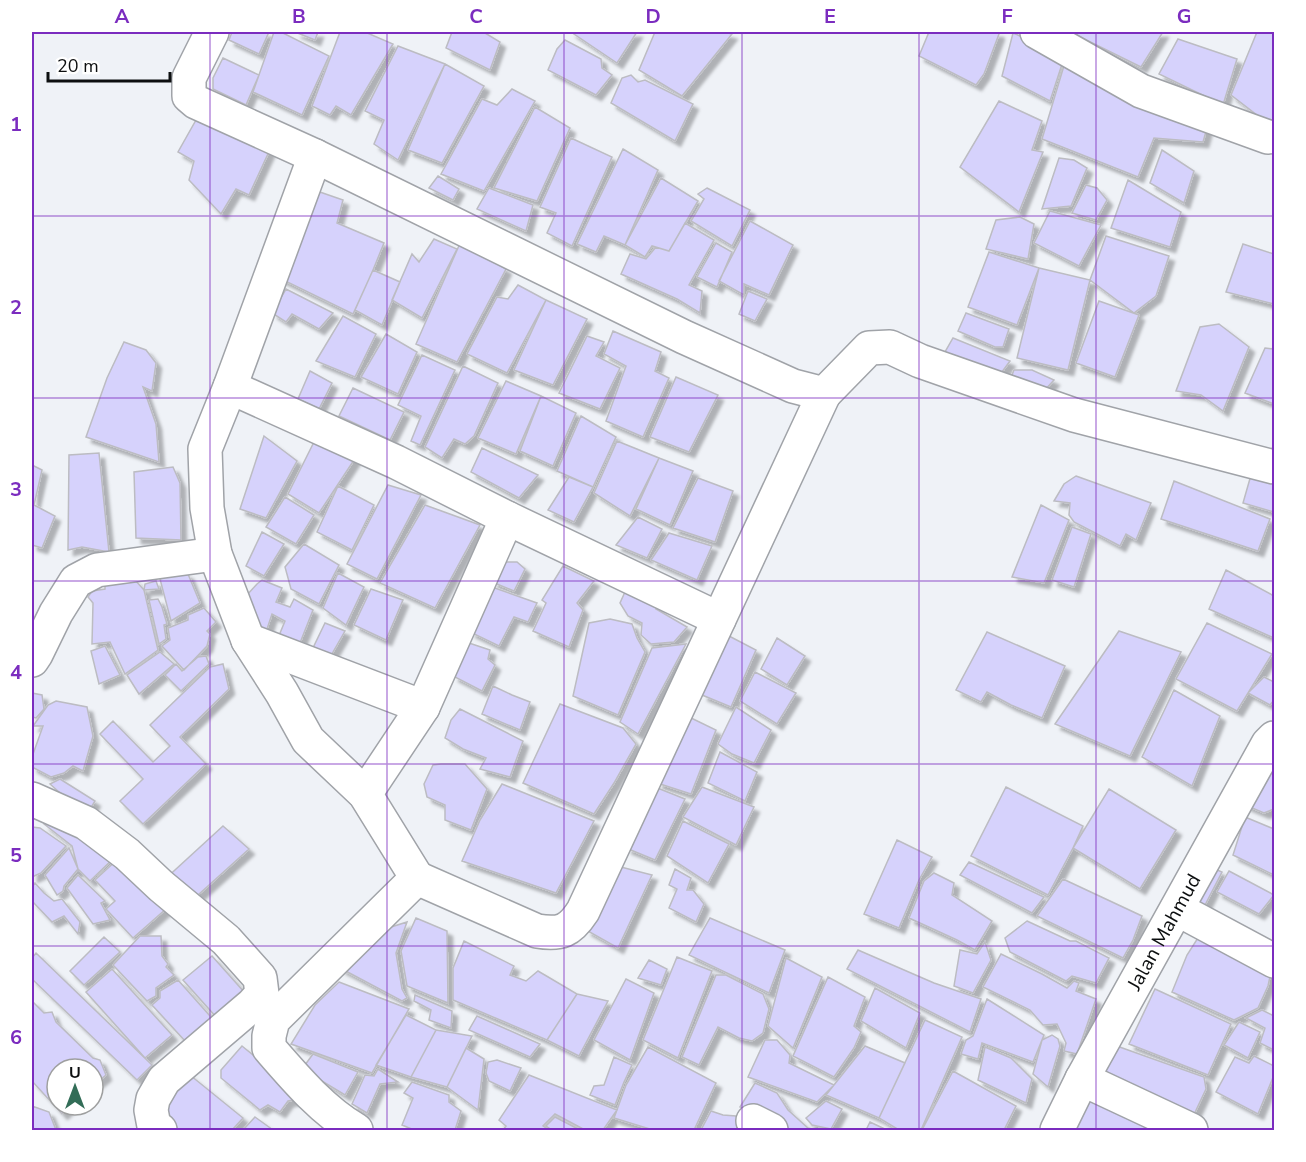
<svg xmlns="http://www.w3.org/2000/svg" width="1306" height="1162" viewBox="0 0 1306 1162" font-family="'Nunito Sans',sans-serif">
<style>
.building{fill:#d6d2fc;stroke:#bcbcc2;stroke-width:1.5;filter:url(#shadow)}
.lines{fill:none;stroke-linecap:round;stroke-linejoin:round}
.minor-casing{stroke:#a0a3a8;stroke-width:36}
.minor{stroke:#fff;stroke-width:33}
.grid{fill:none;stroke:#7b2cbf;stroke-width:1.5;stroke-opacity:0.55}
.labels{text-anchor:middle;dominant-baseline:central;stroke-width:6;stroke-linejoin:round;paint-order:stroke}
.street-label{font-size:20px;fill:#0d0f10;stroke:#fff}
.neatline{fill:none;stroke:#7b2cbf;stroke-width:2}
.grid-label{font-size:20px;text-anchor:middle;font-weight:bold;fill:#7b2cbf}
</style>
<defs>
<filter id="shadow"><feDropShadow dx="5.5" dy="5.5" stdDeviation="1.5" flood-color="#0004"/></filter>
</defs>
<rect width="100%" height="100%" fill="#eff2f7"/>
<!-- building -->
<path class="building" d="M232 32H269L259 54 229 40Z
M274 32H281L329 56 302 115 253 92Z
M295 32H318L315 40Z
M340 32H365L393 44 351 115 336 106 330 115 312 106Z
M452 32H485V33L500 42 490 70 446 48Z
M571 32H637L617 63Z
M655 32H724L732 34 682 96 639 70Z
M929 32H998L999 34 984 74 976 85 919 56Z
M1070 32H1163L1141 67Z
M1257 32H1274V117L1270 125 1231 95Z
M1013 33 1065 55 1050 101 1002 76Z
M1178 39 1237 59 1223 105 1159 74Z
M565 40 601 59 602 68 612 75 596 95 548 70 557 49Z
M398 46 445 64 398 160 374 144 384 120 365 111Z
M223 58 259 75 246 105 213 89V78Z
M1066 59 1209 121 1203 142 1154 138 1138 177 1042 139Z
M445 64 484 86 442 163 408 150Z
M631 75 638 82 645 80 693 104 675 141 611 103 622 78Z
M512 89 535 101 484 191 441 174 482 99 497 105Z
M999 101 1042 121 1032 150 1043 152 1019 212 960 167Z
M535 107 570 128 537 201 494 188Z
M200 113 272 145 249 195 236 189 221 214 189 180 194 161 178 152Z
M571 138 612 157 572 246 547 233 556 213 540 207Z
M623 149 658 170 625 245 604 236 596 252 577 244Z
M1162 150 1194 171 1184 203 1150 183Z
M1059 158 1074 160 1087 168 1071 206 1042 209Z
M438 176 459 189 453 200 429 188Z
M661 178 698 201 669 251 652 246 645 257 625 245Z
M1128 180 1181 212 1170 247 1111 228Z
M1086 185 1097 188 1107 200 1096 220 1072 213Z
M489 188 533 205 526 231 477 209Z
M707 188 750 210 732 246 691 221 704 199 698 194Z
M317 191 343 200 337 223 384 243 373 270 353 314 279 278Z
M1050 211 1101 225 1079 266 1034 243Z
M1020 217 1034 224 1028 259 986 249 996 220Z
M750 221 793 245 769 295 744 284V295L719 281Z
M685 223 714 240 689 285 702 291 700 313 677 299 621 274 630 254 646 259 656 247 669 251Z
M1106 236 1169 256 1156 296 1134 313 1090 280Z
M434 239 457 249 422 318 392 300 412 254 419 262Z
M461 241 506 269 457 362 416 344Z
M716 243 732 252 717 287 697 277Z
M1243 244 1274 254V304L1226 292Z
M989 252 1039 268 1017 325 968 307Z
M1039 268 1090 280 1068 370 1017 358Z
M373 270 400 282 382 325 355 310Z
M518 285 546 300 507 373 467 354 497 297 508 299Z
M286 289 333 313 319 329 292 314 286 322 272 313Z
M748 291 767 299 755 321 739 314Z
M546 300 587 319 553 385 514 370Z
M1099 301 1139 315 1115 377 1076 363Z
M966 313 1009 329 1003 347H995L958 331Z
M343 316 376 334 355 377 316 361Z
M1219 324 1249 347 1223 411 1201 395 1176 391 1200 327Z
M613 331 661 352 655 371 669 378 643 437 606 421 626 366 604 354Z
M386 334 417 352 398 394 361 377Z
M587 336 604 342 596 356 620 368 600 409 559 393Z
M953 338 1010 361 999 376 945 352Z
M124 342 146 350 156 363 152 391 143 387 156 424 159 462 86 437 107 378Z
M1265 348 1274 349V404L1245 393Z
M422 355 455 370 420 445 411 441 421 416 398 405Z
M463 366 498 383 474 436 465 444 454 439 442 458 425 447Z
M1014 370H1032L1054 380 1044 391 1010 380Z
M310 371 332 383 319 409 298 399Z
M676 377 718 395 689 452 650 437Z
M506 381 541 396 516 454 478 438Z
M353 388 404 412 390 440 339 416Z
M541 396 576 413 553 466 520 451Z
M581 416 616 437 593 487 557 471Z
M264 436 297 461 266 518 240 509Z
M317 436 358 454 319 513 288 494Z
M617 441 659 458 630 516 594 493Z
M482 448 538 475 519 498 471 472Z
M99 453 109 552 82 547 68 550 69 455Z
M659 458 693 471 670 525 636 509Z
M32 465 42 470 34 505 55 516 42 548 32 545Z
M173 467 180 483 181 540 136 538 134 472Z
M1251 475 1274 482V512L1243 503Z
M1076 476 1151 503 1136 540 1126 534 1120 546 1074 522 1069 515 1070 503 1054 501 1064 484Z
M569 477 593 487 574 522 548 510Z
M698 478 733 491 715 542 673 528Z
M1174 481 1270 519 1258 551 1161 519Z
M388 485 421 495 377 579 347 564Z
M338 486 374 505 352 550 317 532Z
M285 497 314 515 296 544 266 527Z
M425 505 480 525 435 608 380 583Z
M1041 505 1069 520 1044 583 1012 577Z
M638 517 662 529 647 558 616 545Z
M1072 527 1091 534 1074 587 1052 580Z
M262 532 284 544 264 576 246 566Z
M669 533 712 546 697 580 651 560Z
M304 544 339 565 319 604 291 589 285 567Z
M503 562H517L525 569 514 591 492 582Z
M563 566 594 581 577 603 583 610 569 647 533 631 546 603 542 600Z
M1226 570 1274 596V638L1209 609Z
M180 571 188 574 200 603 171 621 160 579Z
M338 573 364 587 346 625 323 608Z
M135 580 144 590 158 650 125 674 110 642 92 644 93 603 88 597 92 591 105 589V581Z
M262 580 282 588 276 602 290 607 294 599 313 610 298 648 278 638 285 621 272 614 267 629H260L247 595 257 584Z
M156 581 159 589 144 590 145 584Z
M630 581 661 602 656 609 687 627 674 642 651 644 641 635 642 623 628 616 620 603Z
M492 587 537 603 528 622 514 617 499 646 470 632Z
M371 589 403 600 386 640 354 625Z
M158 599 162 607 167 624 164 625 166 639 159 644 149 600Z
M204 608 216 622 207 631 210 634 207 646 184 670 162 646 170 640 168 628 188 620V615Z
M610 619 632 624 637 638 645 652 618 715 573 696 589 623Z
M325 623 345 631 329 659 312 650Z
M1207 623 1272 654 1237 711 1176 679Z
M1119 631 1181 652 1130 756 1055 724Z
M987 632 1065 666 1042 718 1011 705 987 692 981 702 956 690Z
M729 636 756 650 731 707 702 695Z
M777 638 805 656 787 685 761 669Z
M469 643 490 650 488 659 495 665 482 691 453 676Z
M686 644 638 734 620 722 652 648Z
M105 646 120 675 99 684 91 651Z
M160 652 174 664 139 694 127 675Z
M206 656 209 664 181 691 165 675 176 664 182 671 198 657Z
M223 664 229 689 180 737 206 764 143 824 120 801 143 779 100 734 113 721 153 762 170 746 150 725 210 667Z
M755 672 796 693 777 724 740 701Z
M1264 677 1274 682V700L1270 705 1248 693Z
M493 686 512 695 530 702 520 730 482 714Z
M1174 690 1220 716 1192 786 1142 757Z
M32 693 42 695 44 709 36 718 32 717Z
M56 701 87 707 93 736 83 771 73 766 64 773 51 777 32 767V757L43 726H33L48 705Z
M560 704 623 728 636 744 614 783 594 814 523 783Z
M736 707 771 730 754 763 732 754 718 744Z
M460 709 523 741 510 777 480 769 486 758 463 749 445 738 451 720Z
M687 716 716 730 691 794 657 783Z
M720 752 757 772 745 801 708 783Z
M1274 754V809L1264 813 1245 805Z
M441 764H465L487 789 471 830 445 820V805L427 797 424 784 433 765Z
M60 779 95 801 86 816 50 784Z
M502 784 594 821 556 893 462 861 480 820Z
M655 787 685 799 655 860 626 848Z
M702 787 754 807 736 845 683 817Z
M1006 787 1083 826 1073 848 1048 895 971 856Z
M1109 789 1176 830 1140 889 1073 848Z
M62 815 117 855 90 881 78 869 72 846 44 824Z
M1245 817 1274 829V875L1233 855Z
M683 821 729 844 708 883 667 856Z
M223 826 249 849 188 904 163 881Z
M32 827 40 828 66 846 41 873 32 877Z
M897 840 932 857 919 880 899 928 864 914Z
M69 848 78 869 64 886 63 891 57 895 45 875Z
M120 857 167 908 133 938 106 909 115 901 95 880Z
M969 862 1044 897 1032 913 960 875Z
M617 866 652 875 618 948 586 930Z
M675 869 691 878 687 890H693L704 904 696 922 669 908 677 889 669 885Z
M1215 869 1222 872 1205 905 1195 904Z
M1229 871 1274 895 1259 914 1217 892Z
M934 873 954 883 952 895 992 921 975 950 957 940 909 918 924 881Z
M78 875 105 901 101 903 110 920 93 924 67 888Z
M1063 879 1142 916 1133 940 1123 958 1037 916Z
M35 883 44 893 54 901 62 899 80 922 78 934 64 916 52 922 32 901V887Z
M416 918 447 931 448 1003 407 986 401 951Z
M710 918 785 950 769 993 689 955Z
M1027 921 1070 941H1076L1109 958 1096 983 1072 976 1066 981 1010 952 1005 938Z
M407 922 396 953 402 989 407 998 402 1001 340 968 388 928Z
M1203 930 1272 967 1268 986 1258 1008 1234 1020 1172 992 1187 955Z
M140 936H161L162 956 168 964 166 967 174 975 156 988V996L147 1001 113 965Z
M104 937 120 952 84 985 70 971Z
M464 941 514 966 510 975 526 981 538 971 577 994 547 1040 453 1000V968Z
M985 942 991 960 973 993 954 986 960 950 977 954Z
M858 950 934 983 981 999 970 1032 847 969Z
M36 953 152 1065 137 1080 32 979V958Z
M1001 954 1042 974 1067 988 1074 981 1079 983 1076 991 1096 999 1077 1054 1064 1051 1066 1043 1057 1024 1043 1025 1030 1010 983 987Z
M212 956 245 993 217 1018 183 980Z
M677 957 712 971 678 1058 643 1040Z
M786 958 822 977 793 1048 768 1026Z
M649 960 667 969 661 985 638 978Z
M112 969 172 1035 145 1058 86 992Z
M716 975H726L763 994 769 1009 763 1033 752 1041 739 1038 718 1027 699 1065 682 1057Z
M828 977 865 997 854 1026 861 1032 854 1048 834 1077 793 1056Z
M626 979 654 993 630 1060 594 1040Z
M178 980 210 1016V1025L186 1042 152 1005 160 998V991Z
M339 982 409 1009 372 1073 291 1044 315 1005Z
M875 988 920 1013 906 1048 861 1021Z
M1155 989 1231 1024 1208 1075 1129 1044Z
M577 994 608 1001 579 1056 547 1040Z
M415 995 452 1011 451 1028 429 1020 431 1010 414 1001Z
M987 999 1044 1035 1033 1062 982 1043 978 1059 961 1054 966 1040 973 1036Z
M32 1001 44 1013 52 1012 56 1022 93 1058 100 1060 106 1075 93 1086V1069H57V1105H72L62 1114 32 1081Z
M1262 1010 1274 1016V1050L1260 1043 1265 1028 1246 1018Z
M406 1015 436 1030 411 1077 376 1065Z
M477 1016 540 1044 530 1057 469 1030Z
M925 1020 962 1037 921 1130H899L879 1118Z
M1239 1022 1260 1032 1248 1058 1224 1045Z
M436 1030 472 1036 447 1087 411 1077Z
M1052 1035 1058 1039 1060 1046 1048 1087 1033 1074 1042 1040Z
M765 1040H777L790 1055 789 1063 834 1085 817 1102 748 1077Z
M1114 1045 1204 1077 1206 1089 1189 1125 1097 1081Z
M242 1046 306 1098 288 1101 280 1112 268 1105 260 1110 221 1078V1070Z
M865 1046 905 1063 879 1118 826 1095Z
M648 1047 716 1083 694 1130H653L614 1118 626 1085Z
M985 1047 1011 1058 1032 1079 1026 1103 978 1080Z
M466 1048 484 1059 478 1110 447 1087Z
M313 1054 358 1072 345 1095 302 1069Z
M1254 1056 1274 1066V1075L1258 1114 1216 1092 1235 1057 1249 1063Z
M614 1057 632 1065 624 1082 615 1105 590 1095 594 1086 604 1085Z
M497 1060 521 1068 510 1091 489 1081 486 1073 488 1062Z
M378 1069 398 1082 380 1084 367 1113 352 1104 365 1075 374 1076Z
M185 1071 243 1118 232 1130H172L160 1109Z
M953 1071 1016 1106 1004 1130H922Z
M529 1075 617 1110 603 1130H585L555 1114 543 1126 549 1130H503L506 1126 499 1120Z
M412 1082 449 1095V1102L461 1111 455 1130H414L402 1125 413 1098 404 1093Z
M755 1083 777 1093 788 1110 808 1128 817 1130H788L767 1118 740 1107Z
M1085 1097 1155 1130H1069Z
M826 1101 842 1109 831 1129 812 1125 806 1118Z
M32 1106 49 1112 56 1130H32Z
M711 1111 723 1115 736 1116 738 1125 736 1130H701Z
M255 1117 273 1130H243Z
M555 1117 580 1130H552L546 1126Z
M870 1122 887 1130H866Z"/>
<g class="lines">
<!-- minor casing -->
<g class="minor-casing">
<g id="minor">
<path d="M212 32 189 78V96L196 102 315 156 684 337 793 386 824 394 869 348 890 347 920 361 1074 415 1274 467"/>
<path d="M1037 32 1141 91 1268 137"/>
<path d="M315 156 230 387 205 449 207 508 215 554 248 640 282 693 308 740 365 794 417 878 273 1020 269 1036V1048C295 1078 322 1110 356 1130"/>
<path d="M230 387 396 462 507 518 719 619"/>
<path d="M248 640 423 707"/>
<path d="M32 660 36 654 56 613 76 581 97 570 215 554"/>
<path d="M365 794 423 707 507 518"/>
<path d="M32 799 86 823 127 854 161 886 226 940 260 978 262 994 252 1005 164 1080 153 1099 151 1110 154 1126 160 1130"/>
<path d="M417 878 537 931C561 935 570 931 583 911L824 394"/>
<path d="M1177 909 1274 961"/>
<path d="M1082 1079 1191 1130"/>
<path d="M753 1121 771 1130"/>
<path id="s1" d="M1057 1130 1082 1079 1268 744 1274 738"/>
</g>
</g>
<!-- minor -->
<use href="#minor" class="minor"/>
</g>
<!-- grid -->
<path class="grid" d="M210 32V1130M387 32V1130M564 32V1130M742 32V1130M919 32V1130M1096 32V1130M32 216H1274M32 398H1274M32 581H1274M32 764H1274M32 946H1274"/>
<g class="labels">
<!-- street labels -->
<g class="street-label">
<text stroke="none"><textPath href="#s1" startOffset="225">Jalan Mahmud</textPath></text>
</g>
</g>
<!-- border -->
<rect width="1306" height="1162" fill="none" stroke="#ffffff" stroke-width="66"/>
<!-- north arrow -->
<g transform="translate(75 1087)"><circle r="28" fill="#ffffff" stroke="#9e9f9f" stroke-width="1.5"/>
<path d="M0-4.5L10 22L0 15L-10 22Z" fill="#326d57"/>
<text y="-9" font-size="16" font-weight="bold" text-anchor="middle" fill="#0d0f10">U</text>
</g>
<!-- scale -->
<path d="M48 72v9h122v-9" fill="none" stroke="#0d0f10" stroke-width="3"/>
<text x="57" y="72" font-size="18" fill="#0d0f10" stroke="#ffffff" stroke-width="4.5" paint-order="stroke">20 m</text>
<rect x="33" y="33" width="1240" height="1096" class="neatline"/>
<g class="grid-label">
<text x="122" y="23">A</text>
<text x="299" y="23">B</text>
<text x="476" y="23">C</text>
<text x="653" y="23">D</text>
<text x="830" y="23">E</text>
<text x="1007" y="23">F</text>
<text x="1184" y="23">G</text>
<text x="16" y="131">1</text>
<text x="16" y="314">2</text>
<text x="16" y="496">3</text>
<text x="16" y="679">4</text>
<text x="16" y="862">5</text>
<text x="16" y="1044">6</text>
</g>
</svg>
